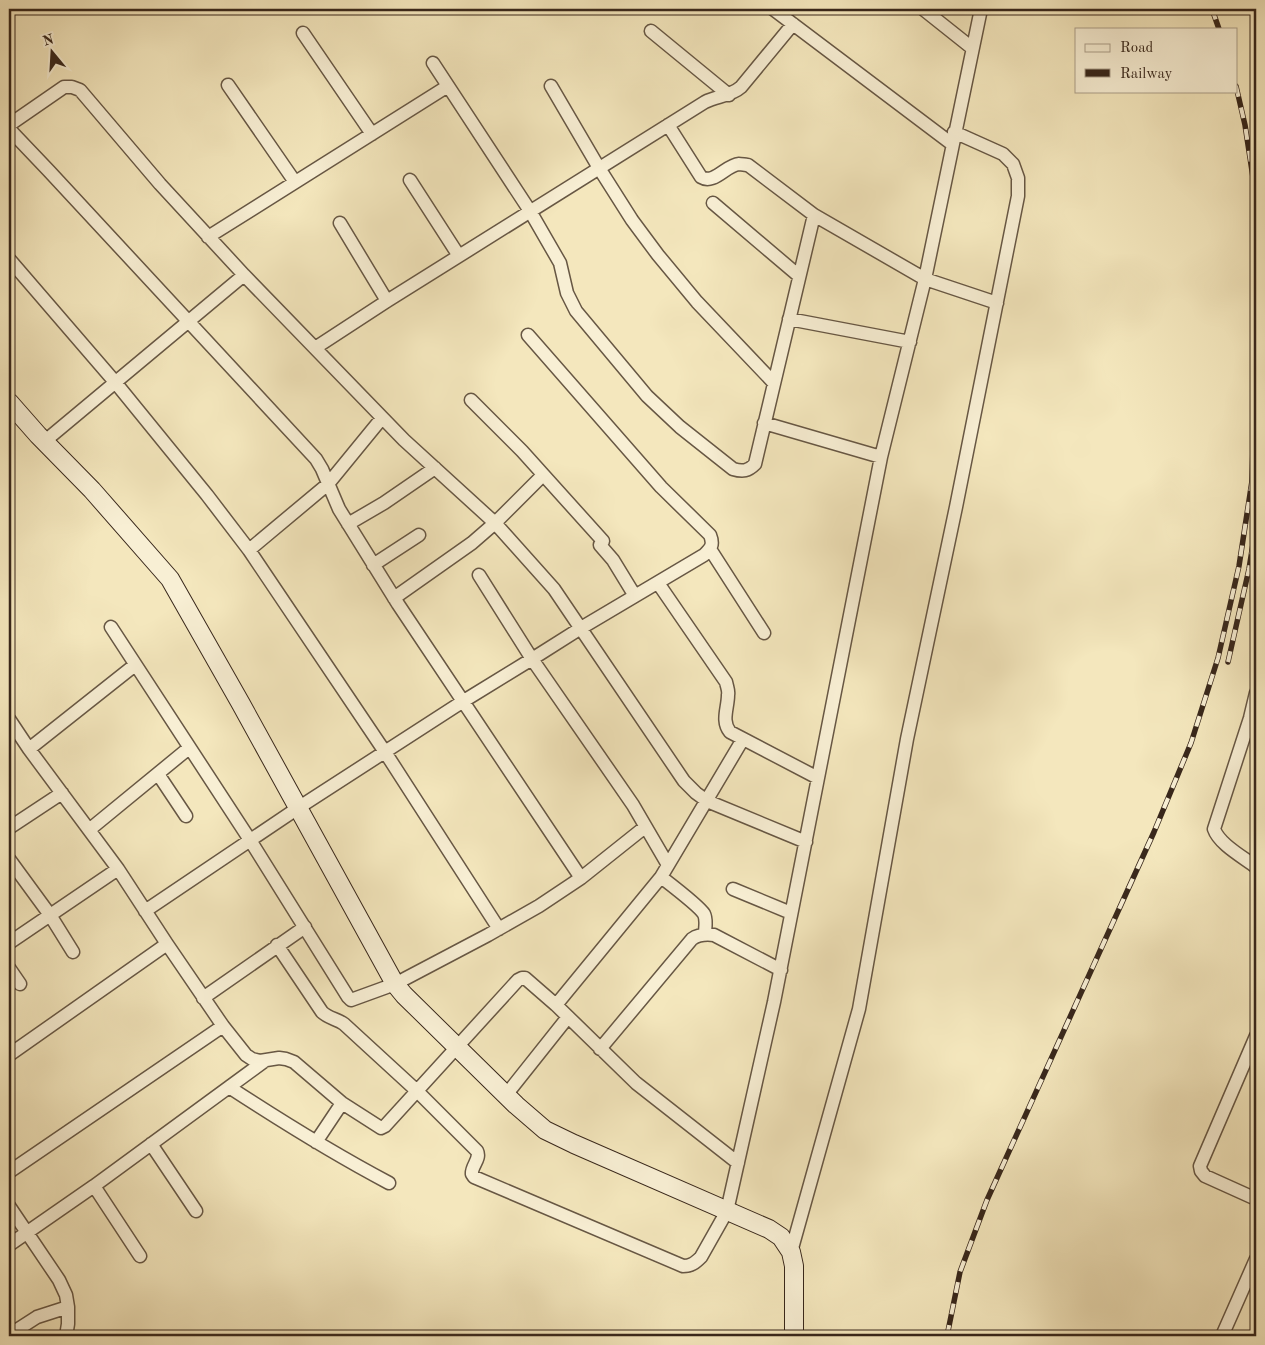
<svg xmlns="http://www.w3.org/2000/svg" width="1265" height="1345" viewBox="0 0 1265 1345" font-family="'Old Standard TT',serif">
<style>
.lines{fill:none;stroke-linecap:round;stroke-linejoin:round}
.street-casing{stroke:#675744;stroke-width:15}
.secondary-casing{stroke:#38271b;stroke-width:20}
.street{stroke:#f8efd4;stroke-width:12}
.secondary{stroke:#f8efd4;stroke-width:18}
.rail-casing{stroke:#38271b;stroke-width:5.5}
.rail{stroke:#f8efd4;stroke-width:4;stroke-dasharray:11;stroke-linecap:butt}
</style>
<rect width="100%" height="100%" fill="#f4e7bd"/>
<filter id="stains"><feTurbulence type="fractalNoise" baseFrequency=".004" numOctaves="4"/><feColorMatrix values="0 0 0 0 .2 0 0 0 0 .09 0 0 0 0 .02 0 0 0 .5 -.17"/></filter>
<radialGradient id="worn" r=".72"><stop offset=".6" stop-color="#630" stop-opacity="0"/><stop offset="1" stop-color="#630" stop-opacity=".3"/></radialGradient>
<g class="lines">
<!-- street casing -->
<g class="street-casing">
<path id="street" d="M773 9 952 144
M923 9 972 48
M651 31 729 95
M303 33 372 134
M433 63 530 211 560 263 567 293 576 311 647 396 680 427 733 469C743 472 748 471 755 464L814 215
M228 85 295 182
M551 86 599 168 632 220 658 255 697 302 774 383
M9 125 64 87H72L80 90 160 184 244 275 404 440 495 523 554 589 684 781 696 793 707 801 806 842
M668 125 701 177C714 185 726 165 739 164 741 164 746 165 748 165L814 215 925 279 997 303
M9 129 49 171 316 459 322 469 339 509 398 604 581 878
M410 180 459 256
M713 203 799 276
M340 223 387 301
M208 237 448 86
M9 259 115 382 207 495 249 550 385 752 499 929
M789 319 910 342
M315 348 387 301 705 102C717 96 731 96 741 87L793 24
M471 400 522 451 603 541
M764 423 881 457
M45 441 244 275
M348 524 384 503 435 468
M600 545 613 560 635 596
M710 549 764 633
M249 550 328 484 382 418
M373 565 419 535
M479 575 532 659 633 805 668 865
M658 583 726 682C727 687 729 691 728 695 728 708 721 721 730 732L818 778
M394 598 472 543 495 523 543 475
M111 627 250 840 348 997 351 1000 395 984 488 935 539 906 581 878 645 827
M1256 693 1250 718 1214 829C1219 844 1243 857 1256 867
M9 719 29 749 118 869 167 944 223 1026 246 1055 252 1059 260 1061 279 1058 286 1059 294 1062 342 1103 381 1128 385 1126 518 980 522 978H525L556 1005 636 1083 738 1163
M29 749 135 665
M158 774 186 816
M9 828 62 793
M89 830 189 748
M9 859 50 915 73 952
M661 877C670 884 699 906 704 914 707 920 705 927 705 934
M733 889 791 913
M145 911 298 808 462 702 532 659 581 628 704 555C711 548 714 545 710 535L661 487 528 335
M9 943 118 869
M277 945 322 1012C328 1018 337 1019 344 1024L417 1091 477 1151C481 1159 471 1166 472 1174L474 1177 683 1266C691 1266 695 1263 701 1257L727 1211 774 1002 881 457 925 279 981 9
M9 968 20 984
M203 998 305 927
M556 1005 661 877 743 739
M1256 1036 1200 1166 1201 1171 1205 1176 1256 1199
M600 1049 692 939C699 934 706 934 714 935L781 970
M9 1055 167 944
M229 1087C281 1121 334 1154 389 1183
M506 1095 568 1017
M316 1142 342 1103
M151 1144 196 1211
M9 1172 223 1026
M94 1186 140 1256
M9 1206 59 1280 66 1295 68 1307V1324L66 1336
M9 1245 94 1186 266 1060
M791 1252 859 1009 907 739 956 507 1018 196V178L1013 164 1003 154 954 132
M9 1335 37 1317 68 1307
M1222 1336 1256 1259"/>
</g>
<!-- secondary casing -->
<g class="secondary-casing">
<path id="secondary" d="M9 402 38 435 92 490 170 579 241 704 395 984 404 995 516 1105 545 1130 574 1144 769 1229 781 1237 791 1252 794 1266V1336"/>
</g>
<!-- street -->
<use href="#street" class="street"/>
<!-- secondary -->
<use href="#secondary" class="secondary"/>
<!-- rail casing -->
<g class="rail-casing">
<path id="rail" d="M1212 9 1219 29
M1236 86 1245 125 1256 197
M1228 662 1249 569 1256 525
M947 1336 960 1272 987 1200 1154 832 1191 743 1218 658 1239 566 1252 481 1256 341"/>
</g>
<!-- rail -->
<use href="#rail" class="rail"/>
</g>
<!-- margin -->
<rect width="1265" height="1345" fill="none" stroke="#f4e7bd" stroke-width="30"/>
<rect x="10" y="10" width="1245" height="1325" fill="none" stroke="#38271b" stroke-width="2.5"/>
<rect x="15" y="15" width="1235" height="1315" fill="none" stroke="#38271b"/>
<!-- legend -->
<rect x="1075" y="28" width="162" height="65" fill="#f8efd4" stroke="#ab9f8a"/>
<rect x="1085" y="44" width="25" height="8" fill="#f8efd4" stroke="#ab9f8a"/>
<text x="1120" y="52" font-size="15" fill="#38271b">Road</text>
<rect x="1085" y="69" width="25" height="8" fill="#38271b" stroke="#ab9f8a"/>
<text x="1120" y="78" font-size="15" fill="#38271b">Railway</text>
<!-- north arrow -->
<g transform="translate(52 52) rotate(342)" stroke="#f8efd4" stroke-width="4" paint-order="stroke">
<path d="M0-4L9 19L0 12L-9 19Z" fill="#38271b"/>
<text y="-8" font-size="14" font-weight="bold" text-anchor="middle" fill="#38271b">N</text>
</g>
<rect width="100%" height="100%" filter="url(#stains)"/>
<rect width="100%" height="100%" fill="url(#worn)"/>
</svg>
